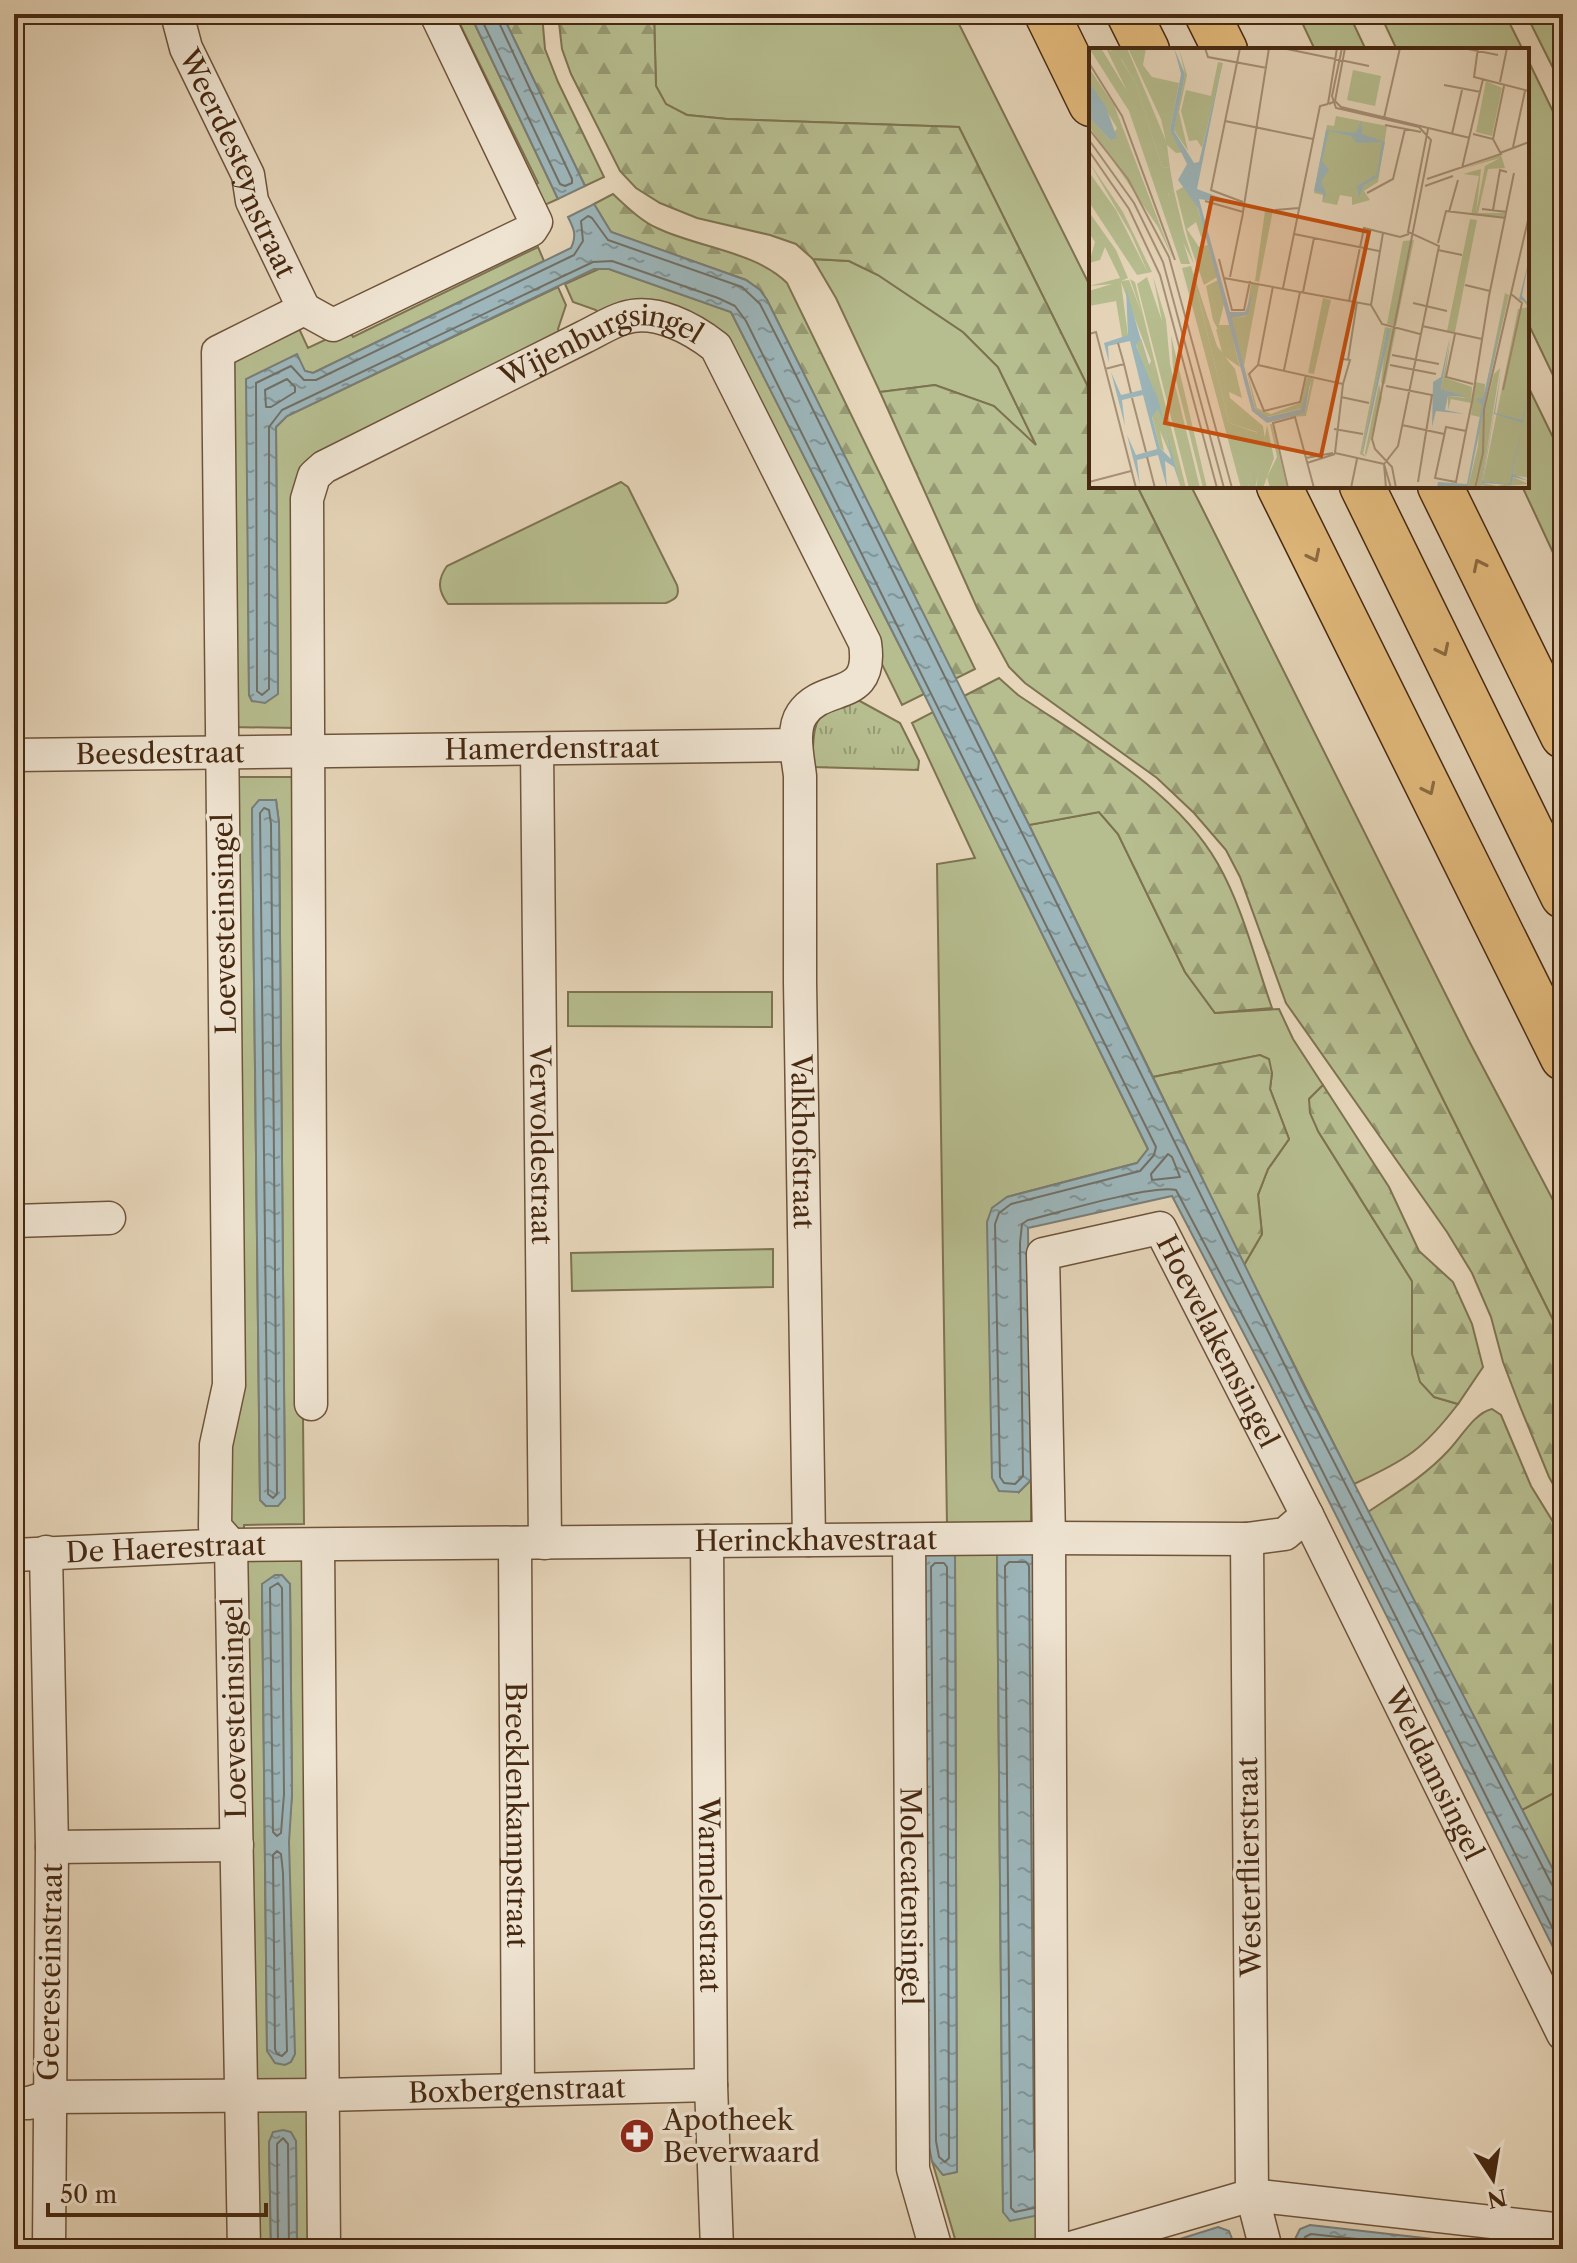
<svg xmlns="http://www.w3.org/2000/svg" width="1577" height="2263" viewBox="0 0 1577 2263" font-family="'Libre Caslon Text',serif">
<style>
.green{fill:#b6bd8f;stroke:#7e7350;stroke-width:2;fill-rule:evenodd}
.forest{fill:url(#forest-firs);stroke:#7e7350;stroke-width:2}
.park{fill:url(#park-tufts);stroke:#7e7350;stroke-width:2}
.water{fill:url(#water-ripples);stroke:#7a7e77;stroke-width:2}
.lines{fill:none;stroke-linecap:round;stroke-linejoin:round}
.shore{stroke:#727066;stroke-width:2}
.minor-casing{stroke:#6f543b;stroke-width:35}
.highway-casing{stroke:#472911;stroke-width:47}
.minor{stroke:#efe4d2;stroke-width:32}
.highway{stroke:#e3ba7c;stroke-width:44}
.oneway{stroke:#8d6a41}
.labels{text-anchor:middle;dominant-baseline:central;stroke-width:7;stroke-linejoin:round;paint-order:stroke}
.street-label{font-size:28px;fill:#472911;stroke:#efe4d2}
.poi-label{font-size:28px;fill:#472911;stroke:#efe4d2;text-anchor:start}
.inset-road{fill:none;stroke:#a69076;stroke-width:2}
.view{fill:#c84f0d;fill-opacity:0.15;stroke:#c84f0d;stroke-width:4}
.inset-edge{fill:none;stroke:#472911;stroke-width:4}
</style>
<defs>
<pattern id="forest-firs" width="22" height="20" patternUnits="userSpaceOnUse" patternTransform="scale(2)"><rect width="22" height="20" fill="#b6bd8f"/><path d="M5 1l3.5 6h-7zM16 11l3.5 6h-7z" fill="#969a73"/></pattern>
<pattern id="park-tufts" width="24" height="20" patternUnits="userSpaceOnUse" patternTransform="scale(2)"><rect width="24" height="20" fill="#b6bd8f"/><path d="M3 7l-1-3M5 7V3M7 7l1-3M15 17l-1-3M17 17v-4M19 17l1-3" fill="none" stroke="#969a73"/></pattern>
<pattern id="water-ripples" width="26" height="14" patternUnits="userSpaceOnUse" patternTransform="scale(2)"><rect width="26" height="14" fill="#9cb6bb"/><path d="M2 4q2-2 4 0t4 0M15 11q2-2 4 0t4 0" fill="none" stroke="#819497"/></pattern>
</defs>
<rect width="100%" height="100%" fill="#e6d5b9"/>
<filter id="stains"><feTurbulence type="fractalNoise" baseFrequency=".0025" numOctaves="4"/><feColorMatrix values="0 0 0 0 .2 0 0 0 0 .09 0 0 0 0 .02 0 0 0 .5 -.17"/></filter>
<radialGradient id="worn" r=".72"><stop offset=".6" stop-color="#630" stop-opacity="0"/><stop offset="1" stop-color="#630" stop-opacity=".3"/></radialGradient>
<!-- green -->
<path class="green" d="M455 14H470L558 199 538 208 530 188 538 183Z
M654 14H954L1091 288V393L959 127 727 119 687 115 666 105 656 86Z
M1298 14H1349L1366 50H1315Z
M1380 14H1505L1523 50H1397Z
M1526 14H1563V88Z
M1527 58 1563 132V396L1527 321Z
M538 247 544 261 313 373 305 371 247 379 249 695 252 701 278 693 276 427 287 416 558 287 566 305 558 329 562 339 307 464 297 728 231 727 228 356 296 322 308 348 348 329 353 337Z
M813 259 849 261 878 275 963 332 998 367 1037 447 994 406 935 385 880 392 836 298Z
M601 268 609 269 731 312 924 694 902 705 720 334 601 319 596 310 573 302 565 284Z
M1527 384 1563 458V574L1522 486H1527Z
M621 482 628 487 677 585C680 596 676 599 666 603L448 604C438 591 437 580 447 566Z
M1137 486H1191L1468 1039 1563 1219V1340Z
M933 712 1148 1149 1137 1163 1007 1197 1019 1492 1031 1480V1526H947L937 864 975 858 912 723Z
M232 777H297L304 1524 244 1525V1529H225ZM276 800 279 823 285 1498 266 1506 260 1500 252 809Z
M1099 812 1118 834 1185 972 1215 1013 1279 1009 1293 1039 1323 1085 1309 1099 1318 1131 1412 1281V1353L1434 1397 1458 1404C1423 1450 1406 1460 1354 1484L1244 1265 1262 1234 1258 1195 1268 1169 1289 1139 1270 1089 1272 1073 1260 1055 1153 1077 1029 825Z
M568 992H772V1027L568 1026Z
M773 1249V1287L572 1291 571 1253Z
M997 1553 1003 2212 1044 2214V2249H958L932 2161 943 2175 957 2172 955 1554Z
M244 1559H309L314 2079H249ZM262 1584H290L292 1795 267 2051Z
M1563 1788V1885L1561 1886 1522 1810Z
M314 2108 315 2249H297L296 2141 269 2142 271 2249H253L251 2109Z"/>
<!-- forest -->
<path class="forest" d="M502 14H542L545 49 558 82 604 177 585 186Z
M558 14H654L656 86 666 104 687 115 727 119 959 127 1091 393V486H1137L1563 1340V1502L1549 1477 1519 1404 1503 1362 1491 1317 1472 1273 1447 1232 1286 1003 1240 877 1226 850 1194 813 1157 778 1025 683 1009 667 978 610 880 392 935 385 994 406 1036 445 998 367 963 332 878 275 849 261 813 259 796 244 770 235 697 218 660 203 636 188 620 171 571 74 562 49Z
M613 194C626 206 641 221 657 228 696 247 757 252 787 283L975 669 955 679 767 300 760 290 746 280 611 232 594 204Z
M999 678 1018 695C1086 741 1176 790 1218 864 1243 908 1255 960 1272 1008L1215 1013 1185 972 1118 834 1099 812 1029 825 964 696Z
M1260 1055 1269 1059 1272 1073 1270 1089 1289 1139 1268 1169 1258 1195 1262 1234 1244 1265 1153 1077Z
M1323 1085 1389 1187 1419 1251 1453 1282 1472 1324 1483 1367 1458 1404 1434 1397 1420 1382 1412 1354V1281L1318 1131 1310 1113 1309 1099Z
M1492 1409 1501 1415 1531 1486 1563 1538V1788L1522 1810 1368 1512C1396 1493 1425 1476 1448 1451 1461 1438 1474 1413 1492 1409Z"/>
<!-- park -->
<path class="park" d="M858 700 900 723 919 761 918 770 812 767C814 750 810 722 826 711 834 705 849 703 858 700Z
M14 1577H16L19 1695H14Z"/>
<!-- water -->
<path class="water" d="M470 14H502L585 186 558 199Z
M594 204 611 232 746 280 760 290 767 300 1029 825 1308 1394 1563 1889V1967L1268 1380 1172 1196 1028 1228 1031 1480 1019 1492 999 1491 992 1478 987 1222 992 1208 1007 1197 1137 1163 1148 1149 924 694 731 312 609 269H594L287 416 276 427 278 694 265 703 252 701 249 695 246 379 297 354 305 371 313 373 571 248C577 235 574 229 568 217Z
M259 800H276L279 823 285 1498 278 1506H266L260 1500 252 808Z
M955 1554 957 2172 943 2175 932 2161 928 2142 923 1555Z
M997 1554H1037L1044 2214 1010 2221 1003 2212Z
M275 1575H282L290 1584 292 1795 289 1842 295 2054 291 2062 285 2065 275 2063 267 2051 262 1584Z
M283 2130 291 2132 296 2141 297 2249H271L269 2142 273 2132Z
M1310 2225 1521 2249H1295L1294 2241 1300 2229Z
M1218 2227 1229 2231 1236 2249H1148Z"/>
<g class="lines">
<!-- shore -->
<path class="shore" d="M479 14 560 184 565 186 572 183V179L495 14
M287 379 295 387V392L271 407H266L265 390Z
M264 808 269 810 271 824 277 1494 273 1498 268 1494 260 813Z
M1168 1154 1172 1157 1180 1177 1152 1180 1151 1174Z
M935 1563H944L947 1567 949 2158 945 2162 939 2157 936 2141 931 1567Z
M278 1583 282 1588 284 1794 281 1833 277 1836 273 1832 270 1588Z
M277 1851 281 1854 283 1873 287 2051 282 2056 277 2054 275 2049 273 1855Z
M1563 1890 1557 1889 1552 1885 1301 1398 783 349 760 304 742 287 608 240 592 218 588 216 581 221 583 241 574 255 316 380H304L291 366 256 383 257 691 262 695 269 689V427L282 410 593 262 612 261 718 298 735 306 746 321 1156 1147 1154 1155 1140 1171 1011 1204 999 1213 995 1224 1000 1477 1004 1483 1015 1484 1023 1476 1020 1243 1022 1224 1028 1220C1057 1213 1153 1184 1176 1190L1275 1377 1563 1949
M1034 2149 1029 1566 1026 1562H1009L1005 1566 1011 2208 1015 2212 1034 2208
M278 2249 277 2144 283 2138 288 2144 289 2249
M1303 2249 1305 2237 1311 2234 1449 2249"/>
<!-- minor casing -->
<g class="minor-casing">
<g id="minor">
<path id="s1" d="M177 14 186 48 248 175 252 201 304 309"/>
<path d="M304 309 333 325 531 230 536 222 436 14"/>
<path id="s2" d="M537 749 545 1543"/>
<path id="s3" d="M14 755 796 745"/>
<path d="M14 1221 109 1218"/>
<path id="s4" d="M311 1404 307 499 314 476 324 467 584 337C597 331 610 322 624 318 655 308 692 328 716 347L865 643C874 704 824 681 802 714 791 730 798 758 800 776V982L809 1540"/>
<path id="s5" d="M909 1540 913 2169 936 2249"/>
<path id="s6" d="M707 1541 711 2085 717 2249"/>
<path id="s7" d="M515 1543 518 2088"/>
<path d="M318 1545 324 2249"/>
<path d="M46 1552 52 1847 49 2249"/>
<path id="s8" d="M14 1555 231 1545 1049 1538 1247 1539 1285 1534 1307 1515"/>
<path d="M52 1847 237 1845"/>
<path id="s9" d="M14 2103H29L48 2097 323 2095 711 2085"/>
<path d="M244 2249 231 1545 215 1527 216 1445 229 1385 218 352 304 309"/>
<path id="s10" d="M1052 2249 1049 1538 1043 1254 1160 1228 1307 1515 1563 2034"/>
<path d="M1067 2249 1252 2195 1247 1539"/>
<path d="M1266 2249 1252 2195 1563 2230"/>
</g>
</g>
<!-- highway casing -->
<g class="highway-casing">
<path id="highway" d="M1047 14 1091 104
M1129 14 1147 50
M1207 14 1225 50
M1279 486 1563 1058
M1362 486 1563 896
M1440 486 1563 736"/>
</g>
<!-- minor -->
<use href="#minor" class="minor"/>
<!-- highway -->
<use href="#highway" class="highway"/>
</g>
<!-- one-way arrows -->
<defs><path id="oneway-chevron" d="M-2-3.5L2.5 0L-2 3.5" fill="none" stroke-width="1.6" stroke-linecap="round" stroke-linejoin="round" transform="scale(2)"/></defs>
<g class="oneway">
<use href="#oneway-chevron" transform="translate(1314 556) rotate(64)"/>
<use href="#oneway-chevron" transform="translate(1479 565) rotate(-116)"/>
<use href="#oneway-chevron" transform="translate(1443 650) rotate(64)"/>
<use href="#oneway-chevron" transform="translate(1429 789) rotate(64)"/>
</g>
<!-- icons -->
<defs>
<g id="pharmacy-disc" transform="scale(1.8)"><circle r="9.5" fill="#8f2418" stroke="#efe4d2"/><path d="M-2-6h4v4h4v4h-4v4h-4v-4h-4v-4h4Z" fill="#fff"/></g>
</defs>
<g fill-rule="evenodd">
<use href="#pharmacy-disc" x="637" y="2136"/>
</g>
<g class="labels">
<!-- street labels -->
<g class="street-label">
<text stroke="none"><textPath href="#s1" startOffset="162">Weerdesteynstraat</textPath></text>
<text stroke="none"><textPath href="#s4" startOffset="1250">Wijenburgsingel</textPath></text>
<text stroke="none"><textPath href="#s3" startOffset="538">Hamerdenstraat</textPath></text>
<text stroke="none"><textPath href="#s3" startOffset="146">Beesdestraat</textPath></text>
<text transform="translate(224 924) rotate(-91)">Loevesteinsingel</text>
<text stroke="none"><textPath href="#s4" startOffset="2244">Valkhofstraat</textPath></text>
<text stroke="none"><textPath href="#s2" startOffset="396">Verwoldestraat</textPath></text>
<text stroke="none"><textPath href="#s10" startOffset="1242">Hoevelakensingel</textPath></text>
<text stroke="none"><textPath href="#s8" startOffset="802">Herinckhavestraat</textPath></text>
<text stroke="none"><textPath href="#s8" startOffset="152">De Haerestraat</textPath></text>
<text transform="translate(234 1708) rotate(-91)">Loevesteinsingel</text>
<text stroke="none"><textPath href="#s10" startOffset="1726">Weldamsingel</textPath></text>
<text stroke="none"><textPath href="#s7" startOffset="272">Brecklenkampstraat</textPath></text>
<text transform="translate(1249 1867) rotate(-91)">Westerflierstraat</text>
<text stroke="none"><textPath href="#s6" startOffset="354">Warmelostraat</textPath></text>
<text stroke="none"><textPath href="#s5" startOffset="356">Molecatensingel</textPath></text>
<text transform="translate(50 1972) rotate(-89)">Geeresteinstraat</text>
<text stroke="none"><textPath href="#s9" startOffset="504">Boxbergenstraat</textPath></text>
</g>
<!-- poi labels -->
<g class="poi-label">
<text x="663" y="2120">Apotheek<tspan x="663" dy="32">Beverwaard</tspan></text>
</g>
</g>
<!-- overview -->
<g transform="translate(1089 48)">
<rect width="440" height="440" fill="#e6d5b9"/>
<path d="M0 0H12L38 43 17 0 30 8 47 36 73 119 81 120 85 143 79 145 101 216H92L40 63ZM90 0 98 27 90 64 99 103 85 82 96 26ZM129 14 134 15 113 100 108 92 100 93 92 63 97 42 122 48ZM0 20 25 57 84 211 69 179 0 78V69L21 92 28 80 0 34ZM264 22 292 28 286 58 258 52ZM397 33 413 40 403 88 387 84ZM412 107 416 120 399 121 389 165H416L415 169 382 167 390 128 374 126 392 121 387 165 396 118 411 110 373 121ZM0 114 34 164 63 224 48 227 0 154V124L27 162 59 225 42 186ZM184 162 170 234 166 233 176 163ZM0 164 27 202 39 230 32 233 40 232 53 266 41 231 46 234 97 440H92L76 382 83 411 71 383 75 403 71 400 63 368 69 361 74 376 47 296 52 291 60 317 62 313 32 234 39 288 33 289 27 253 0 258V243L23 236 0 238 31 230 16 199 11 212 0 215 6 194 0 185ZM381 171 388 172 366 284 358 283ZM325 192 307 278 298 276 314 193ZM102 218 140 375 169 385 159 440H152L93 220ZM64 228 77 272 81 316 111 440H100L48 236 58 229 73 273ZM129 232 135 256 130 277H141L147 304H140L124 272 117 238ZM162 235 170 237 155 318 142 270 157 268ZM416 245 420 247 395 356V392L385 440H379L389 398 391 369 382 367 386 334 396 336 395 348ZM234 250 242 252 225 326 219 325ZM432 250 440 256V430L424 427 429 399 420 436 424 429 440 436 395 440 394 435 408 438 416 436 394 433 429 261 439 259ZM296 279 307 281 296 336 292 335 298 281 273 404 277 409 271 406ZM82 287 118 440H114L84 320ZM362 288 356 330 383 339 382 355 362 351 359 362V348L377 350 352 341ZM157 319 168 360 182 366 211 355 218 329 225 331 217 368 184 370 216 365 222 333 214 360 178 369 166 361ZM411 320 392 440H387L396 362 405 326ZM181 376H183L198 440H181L178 429 188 409Z" fill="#b6bd8f"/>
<path d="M19 0H38L77 93 72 71 39 0H57L54 17 63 29 90 35 81 82 96 104 87 105 78 97 81 120 73 119 47 36 33 12ZM94 139 105 148 117 188 112 189 107 174 98 181 110 199 119 197 128 229 115 237 99 191 87 143ZM85 143 95 184 105 216 90 186 79 144ZM102 218 128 298 133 304 127 281 133 282 140 304H147L151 319 136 309 146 321 153 350 140 344 141 350 174 378 177 397 166 440H159L168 384 140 375ZM290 336 293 350 277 408 276 405ZM178 377 185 410 174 440H167Z" fill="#b6bd8f"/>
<path d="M247 68 298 78 289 134 275 143 281 152 263 157V149L251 147 248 157 233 154 234 147 225 145 238 77 245 78Z" fill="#b6bd8f"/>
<path d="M85 0 96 26 85 83 105 115 110 114 133 17 108 141 151 157 110 151 141 264H156L165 241 159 267 143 270 166 361 179 369 212 361 221 333 216 365 178 375 163 363 109 160 89 132 98 116 81 82 92 26ZM0 34 17 59 28 90 21 92 0 69ZM272 73 273 86 296 94 289 129 275 137 270 149 268 138 288 126 293 94 268 95 262 88 240 83 233 113 240 122 232 133 237 146 234 152V145L225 143 237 82 267 85ZM440 211 433 248 440 256 430 251 415 312ZM37 240 76 376 69 361 63 369 71 400 82 411 77 382 92 440 85 419 76 413 78 440 69 407 48 412 51 437 38 387 47 407 68 401 54 347 33 352 36 378 22 324 32 347 53 342 41 293 19 298 20 315 15 295 39 287ZM52 291 59 314 67 348 47 297ZM418 246 379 440H348L349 434 378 436 393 357 387 351 394 350ZM298 281 301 282 274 405 273 404ZM361 288 352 341 378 349 359 348 356 362 376 366 347 363 343 379 344 334 352 329ZM413 317 406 365 433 372 440 342 424 426 440 433 424 429 422 437 395 435 392 440ZM405 366 434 375 420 436 394 433Z" fill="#9cb6bb" fill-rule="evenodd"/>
<path class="inset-road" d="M116 0 119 9 178 20M151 0 122 142 154 154M193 0 280 18M253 0 243 48 247 60 330 79 342 92 283 391 286 401 303 419 307 440M374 0 409 7M389 0 385 29 440 43M0 15 33 68 86 212M411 34 418 0M355 37 392 44M246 53 256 0M239 56 248 0M240 56 246 53 252 59 381 90M295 70 311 0M136 73 224 91M296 77 332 84M0 81 39 131 80 209 143 440M363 86 373 42M404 91 415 38M0 92 45 155 74 214 135 440M424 99 436 43M0 103 40 161 71 227 128 440M411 105 440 94M373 120 394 31M338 131 412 106 404 91 384 86M336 138 364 128M278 145 304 131 316 81M116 153 154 164 180 0M393 161 418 164M186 162 210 160M404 162 411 122 418 124M360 164 369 132M205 186 290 203M349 195 357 163 417 170M349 202 373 207M130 211 143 262H155L161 233M141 229 154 165M135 230 282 257M376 237 401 243M194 240 231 58 239 56M214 244 225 190M260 253 275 180 311 189 320 186M324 255 358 263M282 257 294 185M282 257 293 276 331 286M333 278 393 291M0 286 7 284 47 440M366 286 357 329 384 336M303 307 350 316M259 312 268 254M35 316 42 345M169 317 254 336 246 405 295 416M169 317 160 326 175 363 211 354 217 327M169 317 184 238M301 317 347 326M16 321 35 316 29 295M195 322 211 244M254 336 261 312 254 311M297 338 343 347 329 434M414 342 433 255 422 246M252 349 280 355M43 350 57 404M313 377 355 386M245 381 274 386M377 383 357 379 346 430 367 434 377 383 383 354 400 248 425 125M58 409 66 440M217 410 244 405M218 415 246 406M295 416 302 440M0 434 42 423M199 440 184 375 206 369 225 440M262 440 268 411M297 440 295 416 309 398 350 198 319 184 339 81M386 440 394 405 395 362 440 168"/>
<path class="view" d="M123 150 280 184 232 408 76 375Z"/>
<rect width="440" height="440" class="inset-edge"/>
</g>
<!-- margin -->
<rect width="1577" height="2263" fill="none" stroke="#e6d5b9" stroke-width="48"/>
<rect x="16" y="16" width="1545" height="2231" fill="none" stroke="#472911" stroke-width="4"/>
<rect x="24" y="24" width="1529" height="2215" fill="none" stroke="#472911" stroke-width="2"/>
<!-- north arrow -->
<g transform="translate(1493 2179) rotate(168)" stroke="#efe4d2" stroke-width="6" paint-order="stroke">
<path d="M0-6L14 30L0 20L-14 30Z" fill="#472911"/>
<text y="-12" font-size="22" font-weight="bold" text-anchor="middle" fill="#472911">N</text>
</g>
<!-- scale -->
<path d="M48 2203v12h218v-12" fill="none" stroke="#472911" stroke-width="4"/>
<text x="60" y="2203" font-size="24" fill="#472911" stroke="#efe4d2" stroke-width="6" paint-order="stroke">50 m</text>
<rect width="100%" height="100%" filter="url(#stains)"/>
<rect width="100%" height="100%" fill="url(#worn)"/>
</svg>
